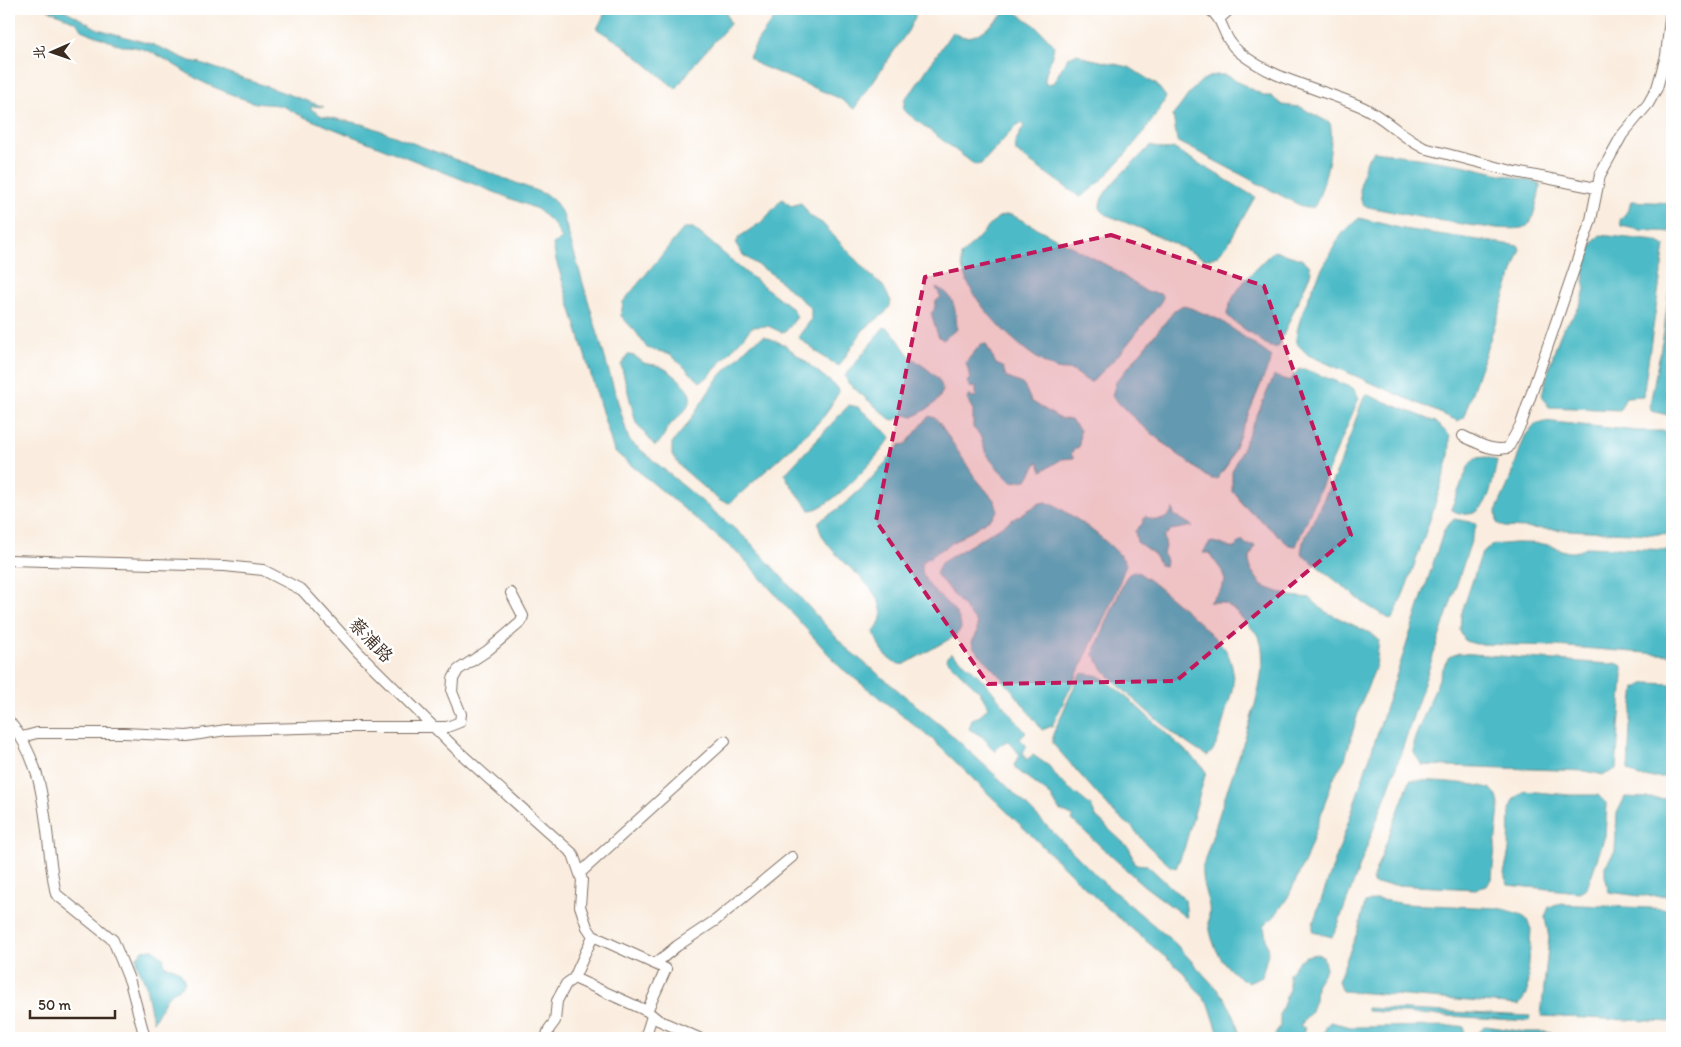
<svg xmlns="http://www.w3.org/2000/svg" width="1681" height="1047" viewBox="0 0 1681 1047" font-family="Itim,'LXGW WenKai TC',sans-serif">
<style>
.water{fill:#4dbbc7;stroke:#447272}
.lines{fill:none;stroke-linecap:round;stroke-linejoin:round}
.minor-casing{stroke:#7e6e62;stroke-width:12}
.minor{stroke:#fff;stroke-width:10}
.marked{fill:#c2185b;fill-opacity:0.2;stroke:#c2185b;stroke-width:4;stroke-dasharray:10 6;stroke-linejoin:round}
.labels{text-anchor:middle;dominant-baseline:central;stroke-width:5;stroke-linejoin:round;paint-order:stroke}
.street-label{font-size:18px;fill:#3b2a1e;stroke:#fff}
</style>
<rect width="100%" height="100%" fill="#fff"/>
<filter id="ink" filterUnits="userSpaceOnUse"><feTurbulence type="fractalNoise" baseFrequency=".02" numOctaves="2"/><feDisplacementMap in="SourceGraphic" scale="10" xChannelSelector="R" yChannelSelector="G"/><feConvolveMatrix kernelMatrix="1 2 1 2 8 2 1 2 1" color-interpolation-filters="sRGB"/></filter>
<filter id="wash" filterUnits="userSpaceOnUse"><feTurbulence type="fractalNoise" baseFrequency=".0096" numOctaves="4" result="noise"/><feDisplacementMap in="SourceGraphic" scale="20" xChannelSelector="R" yChannelSelector="G"/><feGaussianBlur stdDeviation="1.12" result="paint"/><feColorMatrix in="noise" values="0 0 0 0 0 0 0 0 0 0 0 0 0 0 0 0 0 1.4 0 .05"/><feComposite in="paint" operator="in"/></filter>
<g filter="url(#wash)">
<rect width="100%" height="100%" fill="#faeddf"/>
<!-- water -->
<path class="water" d="M47 9H63L98 29 154 45 190 61 201 63 324 107 311 106V109L322 116 366 125 547 195 556 203 563 215 629 440 749 541 845 647 944 728 1005 784 1104 883 1176 944 1224 997 1234 1015 1241 1038H1220L1210 1007 1184 973 1099 901 932 739 840 667 741 556 614 451 556 260 553 244 562 239 554 224 537 209 304 117C297 114 292 111 287 108 277 103 267 105 256 103 241 99 224 91 209 85 181 73 155 45 122 46L81 30 77 23Z
M607 9H668L676 11 681 9H725L730 24 695 63 676 89 623 45 597 29Z
M781 9H915V17L908 31 854 109 839 98 759 65 749 57 758 40Z
M1011 9 1036 26 1054 45C1053 58 1044 72 1045 84L1053 83 1068 57 1078 54 1086 58 1129 67 1157 85 1166 97C1156 121 1103 185 1080 197L1016 152 1015 142 1024 126 1022 123 1017 125 981 164 975 165 903 110 905 98 913 90 952 32C977 48 992 20 1011 9Z
M1216 75H1225L1265 96H1271L1282 105 1300 107 1330 123C1335 141 1324 191 1314 207L1305 208 1177 141 1173 115C1186 101 1195 78 1216 75Z
M1150 146 1167 150 1173 148 1255 197 1228 244 1217 256 1211 258 1205 259 1152 233 1107 215C1104 212 1100 211 1100 206 1100 189 1139 159 1150 146Z
M1374 151 1462 165 1539 183 1541 186C1538 195 1534 221 1527 226 1512 237 1387 211 1364 206 1355 196 1363 159 1374 151Z
M782 199 791 206 801 203 810 216 822 223 868 273 883 286 891 301 890 306 885 313 863 330 839 366 823 357 798 337 811 320V308L773 275 743 255 736 244 739 237 763 221Z
M1631 201 1672 203V232L1640 230 1621 226 1620 220 1629 209Z
M1004 215H1012L1112 268 1145 291 1161 294 1163 298 1160 303 1123 350 1092 382C1084 381 1080 374 1073 371 1067 369 1060 371 1054 368 1021 353 959 294 961 256L997 218Z
M1359 218 1404 229 1519 246 1520 251 1466 410 1463 418 1458 421 1308 355 1296 343C1294 320 1328 254 1342 234 1346 228 1354 223 1359 218Z
M684 228H693L708 240 745 272 792 308 797 317 786 331 781 332 768 326 752 327 709 376 700 382 670 354 647 348 636 332 621 316 623 302Z
M1600 235 1656 241 1665 246 1643 396 1626 397 1620 410 1549 407 1542 395C1545 383 1558 334 1565 326 1574 316 1581 306 1584 293 1586 288 1584 283 1584 277 1583 265 1590 243 1600 235Z
M1274 251 1301 259 1309 265 1311 272 1278 347H1270L1233 321 1227 315C1228 295 1260 263 1274 251Z
M1672 262V416L1651 411 1650 404 1664 332Z
M936 288C955 292 956 312 957 329L943 340 938 336 931 313 934 310 936 301 941 297Z
M1183 305 1220 320 1272 357 1228 464 1217 479H1211L1205 475C1172 450 1139 426 1112 396L1116 382 1175 310Z
M884 327C896 331 901 347 910 356 926 370 960 384 930 407 925 411 919 413 913 417L907 415 894 420 890 419 848 383 845 376Z
M764 336 785 345 838 388 839 392 825 415 813 428 730 503 720 501 682 468 672 455V443L687 425 717 379 751 344Z
M981 344H986L996 364 1003 367 1006 377 1024 385 1031 401 1059 418 1071 420 1080 430 1079 447 1074 449 1071 454 1074 458 1062 459 1042 471 1038 461 1027 480 1012 482C1004 476 986 457 984 448 980 437 983 437 973 428V410L967 399 969 395 973 398 976 396V386L971 388 967 382 970 378 966 362Z
M628 355C636 355 638 359 644 363 649 365 654 364 659 366 670 370 694 389 690 402 688 410 676 418 670 425 665 431 662 442 655 446L636 423 621 365Z
M1299 369H1304L1353 388 1359 398 1296 546 1289 545 1242 504 1237 495 1232 492V472L1274 376 1290 381Z
M1368 395 1436 422 1450 436C1450 442 1450 449 1449 455 1447 473 1400 612 1391 620L1365 604 1301 553 1303 542 1339 467 1364 396Z
M849 405 858 407 891 437C881 454 830 510 810 510L787 480 785 474Z
M929 416 935 418 939 422 974 476 994 500 998 510 993 517 922 562C918 592 962 603 961 629L955 636 905 664C889 667 877 645 874 631 908 592 815 557 819 521 850 504 878 473 900 445L906 444Z
M1544 421 1637 431H1672V535L1504 527 1497 523 1496 511 1507 487 1525 436 1535 424Z
M1487 457 1497 461C1493 479 1489 516 1466 514 1459 513 1456 513 1451 509L1469 465 1475 458Z
M1045 502C1062 505 1120 549 1126 564L1115 595 1052 726 1042 730 1012 690 973 647 972 642 977 633V623L936 574 941 563 1040 503Z
M1173 509 1174 515 1193 526 1171 530 1164 537 1166 547 1163 553 1166 561 1165 566 1160 565 1154 554 1137 542 1135 531 1142 524 1145 516C1156 523 1167 521 1173 509Z
M1454 519 1477 523 1395 771 1336 930 1332 937 1313 932V923L1342 841 1444 530Z
M1242 540 1247 545H1255L1249 560 1251 570 1262 586 1290 596 1310 598 1324 611 1372 634 1379 640 1376 666 1360 706 1345 759 1333 779 1306 859 1288 897 1275 916 1264 925 1268 953 1262 976 1248 982C1226 972 1212 949 1209 924 1208 918 1210 911 1209 906 1206 893 1201 882 1202 868 1213 836 1222 803 1234 770 1244 741 1271 669 1260 640 1257 631 1247 625 1241 617 1232 606 1224 601 1209 602L1220 591 1225 581 1222 571 1209 553H1203L1209 543 1213 542 1234 548Z
M1514 543C1524 543 1534 543 1543 544 1559 546 1569 559 1586 547L1672 550V655L1555 646 1476 644 1465 641 1460 630 1461 615 1481 555 1492 545Z
M1136 571C1151 579 1214 634 1225 649 1228 654 1231 661 1232 667 1237 684 1227 705 1223 722 1220 733 1217 750 1207 756 1177 740 1130 697 1106 673 1100 667 1099 660 1093 654L1125 579 1129 574Z
M951 653C981 672 1003 705 1026 733L1020 739 1027 746 1023 752 1026 760 1033 755 1049 766 1060 781 1091 806 1096 817 1130 849 1134 864 1147 865 1185 900 1187 918 1143 885 1072 820 1074 817 1059 810 1051 796 1016 769 1014 765 1020 755 1008 740 998 747 995 752 983 737 969 729 972 719 980 716 988 707 980 692 948 661 946 658Z
M1459 653 1609 664 1616 663 1622 666 1623 675 1616 769 1604 775 1585 771 1422 765 1414 753V740L1445 664 1449 657Z
M1083 673 1100 676 1123 694 1201 765 1206 772 1184 849 1176 868 1170 866 1145 843 1132 827 1115 814 1053 744V734L1079 676Z
M1647 683 1672 684V777H1639L1628 770 1630 727 1635 688Z
M1410 780C1423 780 1484 783 1492 790 1497 794 1499 801 1499 807L1492 877 1487 886 1476 889 1374 884 1372 880Z
M1525 791 1569 795H1598L1607 804 1605 836 1590 880 1587 888 1579 892 1508 885 1504 874 1509 850 1510 810 1515 798Z
M1625 797 1672 799V895L1639 896 1609 892 1605 876V866L1615 851 1617 813Z
M1377 899 1405 904 1499 908 1520 914 1527 920 1531 929 1527 994 1519 1005 1342 991 1338 981 1358 930 1365 903Z
M1557 904 1672 909V1022L1541 1016 1549 938 1545 917 1549 907Z
M153 949 163 957 165 966C178 968 181 970 185 983L167 997 153 1022 145 982 137 965V957L143 950Z
M1317 954 1323 956 1326 969 1316 985 1315 1000 1310 1013 1300 1026 1305 1028 1300 1038H1278L1275 1035 1280 1026V1014L1289 989V974L1299 961 1306 956Z
M1367 1008 1530 1016 1529 1021 1367 1011Z
M1330 1022 1351 1027 1460 1026 1464 1027V1038H1322L1327 1025Z
M1486 1026 1525 1032H1547L1567 1038H1477L1479 1032Z"/>
</g>
<g filter="url(#ink)">
<g class="lines">
<!-- minor casing -->
<g class="minor-casing">
<path id="minor" d="M1209 9C1226 21 1221 37 1239 52 1275 81 1319 88 1360 106 1384 116 1401 137 1424 148L1516 172 1596 188
M1219 19 1230 9
M1463 436C1478 443 1491 452 1508 448L1521 424 1591 220 1600 175 1622 135 1648 104 1657 88 1666 56 1671 9
M9 560 225 566 263 570 302 590 358 652 458 751 573 854 582 880 580 906 587 927 593 936
M9 721C51 771 43 834 56 894L113 940 130 982 145 1038
M22 737 37 733H124L187 736 226 730 335 727H447L460 722 461 714 452 692 453 679 458 670 487 651 521 622 523 616 511 593
M580 873 725 741
M655 964 677 946 716 920 792 857
M647 1011 658 1020 699 1038
M546 1038 549 1029 555 1021 557 1001 566 984 574 978 593 936 666 969 647 1011 574 978
M645 1038 652 1016"/>
</g>
<!-- minor -->
<use href="#minor" class="minor"/>
</g>
</g>
<!-- marked area -->
<path class="marked" d="M1111 235 1264 286 1351 535 1176 681 988 684 876 521 925 277Z"/>
<g class="labels">
<!-- street labels -->
<g class="street-label">
<text transform="translate(371 640) rotate(46)">蔡浦路</text>
</g>
</g>
<!-- margin -->
<rect width="1681" height="1047" fill="none" stroke="#fff" stroke-width="30"/>
<!-- north arrow -->
<g transform="translate(52 52) rotate(268)" stroke="#ffffff" stroke-width="4" paint-order="stroke">
<path d="M0-4L9 19L0 12L-9 19Z" fill="#3b2a1e"/>
<text y="-8" font-size="14" font-weight="bold" text-anchor="middle" fill="#3b2a1e">北</text>
</g>
<!-- scale -->
<path d="M30 1010v8h85v-8" fill="none" stroke="#3b2a1e" stroke-width="2.5"/>
<text x="38" y="1010" font-size="15" fill="#3b2a1e" stroke="#ffffff" stroke-width="4" paint-order="stroke">50 m</text>
</svg>
